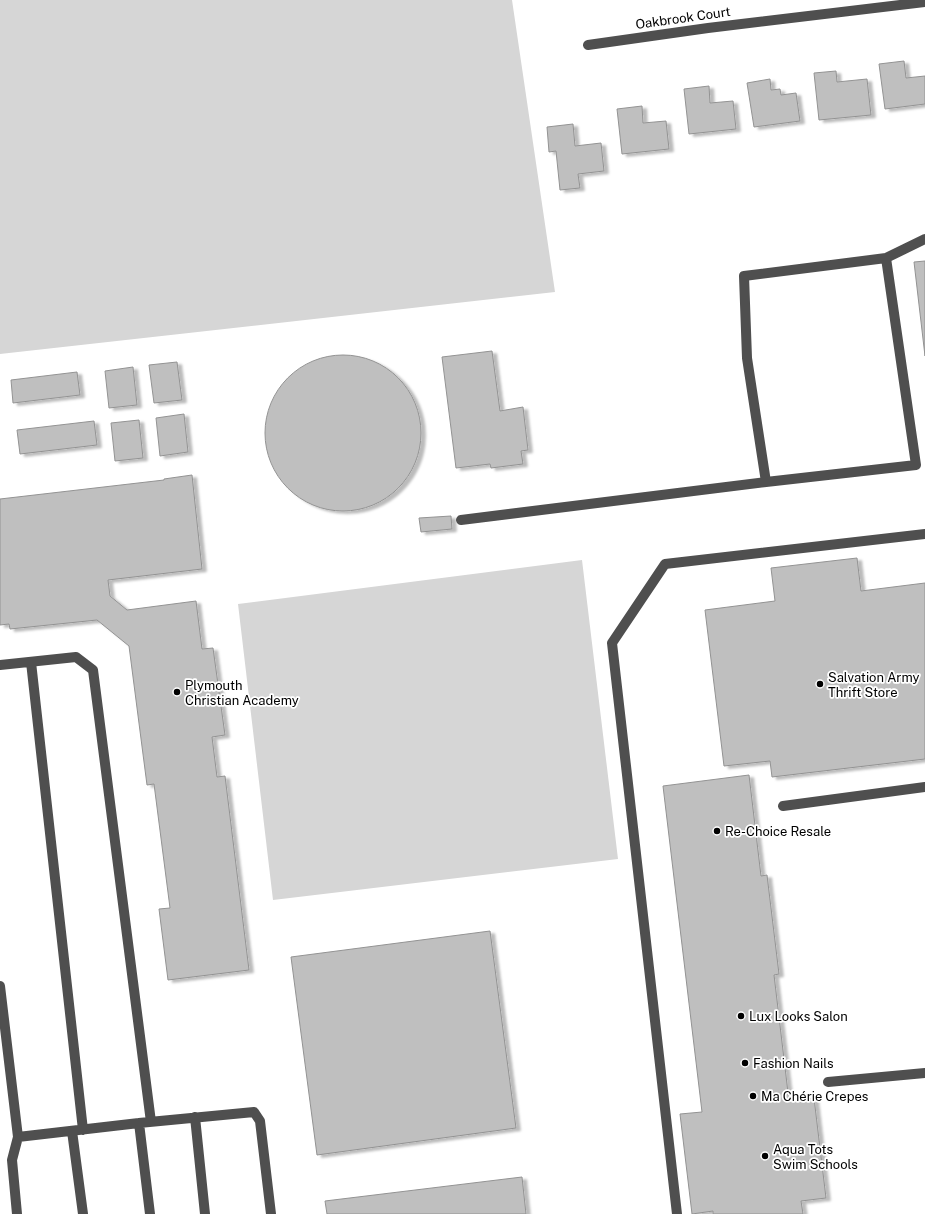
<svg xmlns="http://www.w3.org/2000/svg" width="925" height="1214" viewBox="0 0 925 1214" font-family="'Public Sans',sans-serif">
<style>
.green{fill:#d6d6d6}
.building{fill:#bfbfbf;stroke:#939393;filter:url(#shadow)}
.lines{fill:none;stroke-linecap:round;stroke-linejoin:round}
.minor{stroke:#4f4f4f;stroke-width:10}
.poi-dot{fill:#000;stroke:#fff;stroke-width:1.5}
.labels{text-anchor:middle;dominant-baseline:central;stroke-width:3.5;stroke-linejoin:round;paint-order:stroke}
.street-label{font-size:13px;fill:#000;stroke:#fff}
.poi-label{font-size:13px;fill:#000;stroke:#fff;text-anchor:start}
</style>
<defs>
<filter id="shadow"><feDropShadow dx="4.5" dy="2.5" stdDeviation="1" flood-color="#0004"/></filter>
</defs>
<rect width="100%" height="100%" fill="#fff"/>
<!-- green -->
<path class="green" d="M0 0H512L555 292 0 354Z
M582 560 618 859 273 900 238 604Z"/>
<!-- building -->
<path class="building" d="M904 61 906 78 925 76V104L885 109 879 64Z
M836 71 837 82 867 79 871 115 819 120 814 73Z
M770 79 771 90 780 89 781 95 796 93 800 121 754 127 747 83Z
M709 86 710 103 733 101 736 129 689 134 684 89Z
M642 106 643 123 666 121 669 149 622 154 617 109Z
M573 124 575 146 601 143 604 171 578 174 580 188 560 190 556 151 549 152 547 127Z
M925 261V356L914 262Z
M492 351 500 411 523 407 528 450 521 451 523 464 491 468 490 464 456 468 442 357Z
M265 433a78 78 0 1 1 156 0a78 78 0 1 1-156 0Z
M177 362 182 400 154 403 149 365Z
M133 367 137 405 109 408 105 371Z
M77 372 80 395 13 403 11 380Z
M184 414 188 452 160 456 156 418Z
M139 420 143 458 115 461 111 423Z
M94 421 97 445 20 454 17 430Z
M192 475 202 569 108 580 110 596 127 610 196 601 202 649 213 648 225 735 212 737 217 777 225 776 249 970 168 980 159 909 170 908 154 784 147 785 129 646 97 620 10 629 9 624 0 625V499L164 480V479Z
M451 516 452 529 421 532 419 518Z
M857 558 861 591 925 583V759L772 777 770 761 724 766 705 610 775 601 771 568Z
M749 775 761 876 767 875 779 974 774 975 789 1101 814 1098 826 1198 801 1201 803 1214H713V1211L692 1214 680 1114 702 1112 663 786Z
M490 931 516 1128 317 1155 291 957Z
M522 1177 526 1214H327L325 1201Z"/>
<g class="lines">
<!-- minor -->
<path class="minor" d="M588 45 708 28 925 2
M886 258 916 465 766 482 747 358 744 276 886 258 925 239
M461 520 766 482
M31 662 83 1130
M0 665 76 657 93 670 151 1122
M783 806 925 787
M0 986 18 1137 12 1160 17 1214
M828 1082 925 1073
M195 1117 205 1214
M139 1123 150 1214
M72 1131 83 1214
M18 1137 139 1123 254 1112 260 1121 271 1214
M677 1214 612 643 665 564 925 534"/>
</g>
<!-- markers -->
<g class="poi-dot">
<circle cx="820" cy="684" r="4"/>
<circle cx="177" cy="692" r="4"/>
<circle cx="717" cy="831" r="4"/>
<circle cx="741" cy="1016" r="4"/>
<circle cx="745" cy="1063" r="4"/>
<circle cx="753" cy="1096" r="4"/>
<circle cx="765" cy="1156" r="4"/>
</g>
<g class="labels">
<!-- street labels -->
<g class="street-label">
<text transform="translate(683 18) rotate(-8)">Oakbrook Court</text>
</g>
<!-- poi labels -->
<g class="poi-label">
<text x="828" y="677">Salvation Army<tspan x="828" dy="15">Thrift Store</tspan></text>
<text x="185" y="685">Plymouth<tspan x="185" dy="15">Christian Academy</tspan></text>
<text x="725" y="831">Re-Choice Resale</text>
<text x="749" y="1016">Lux Looks Salon</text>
<text x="753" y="1063">Fashion Nails</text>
<text x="761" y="1096">Ma Chérie Crepes</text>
<text x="773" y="1149">Aqua Tots<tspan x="773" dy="15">Swim Schools</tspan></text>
</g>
</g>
</svg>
